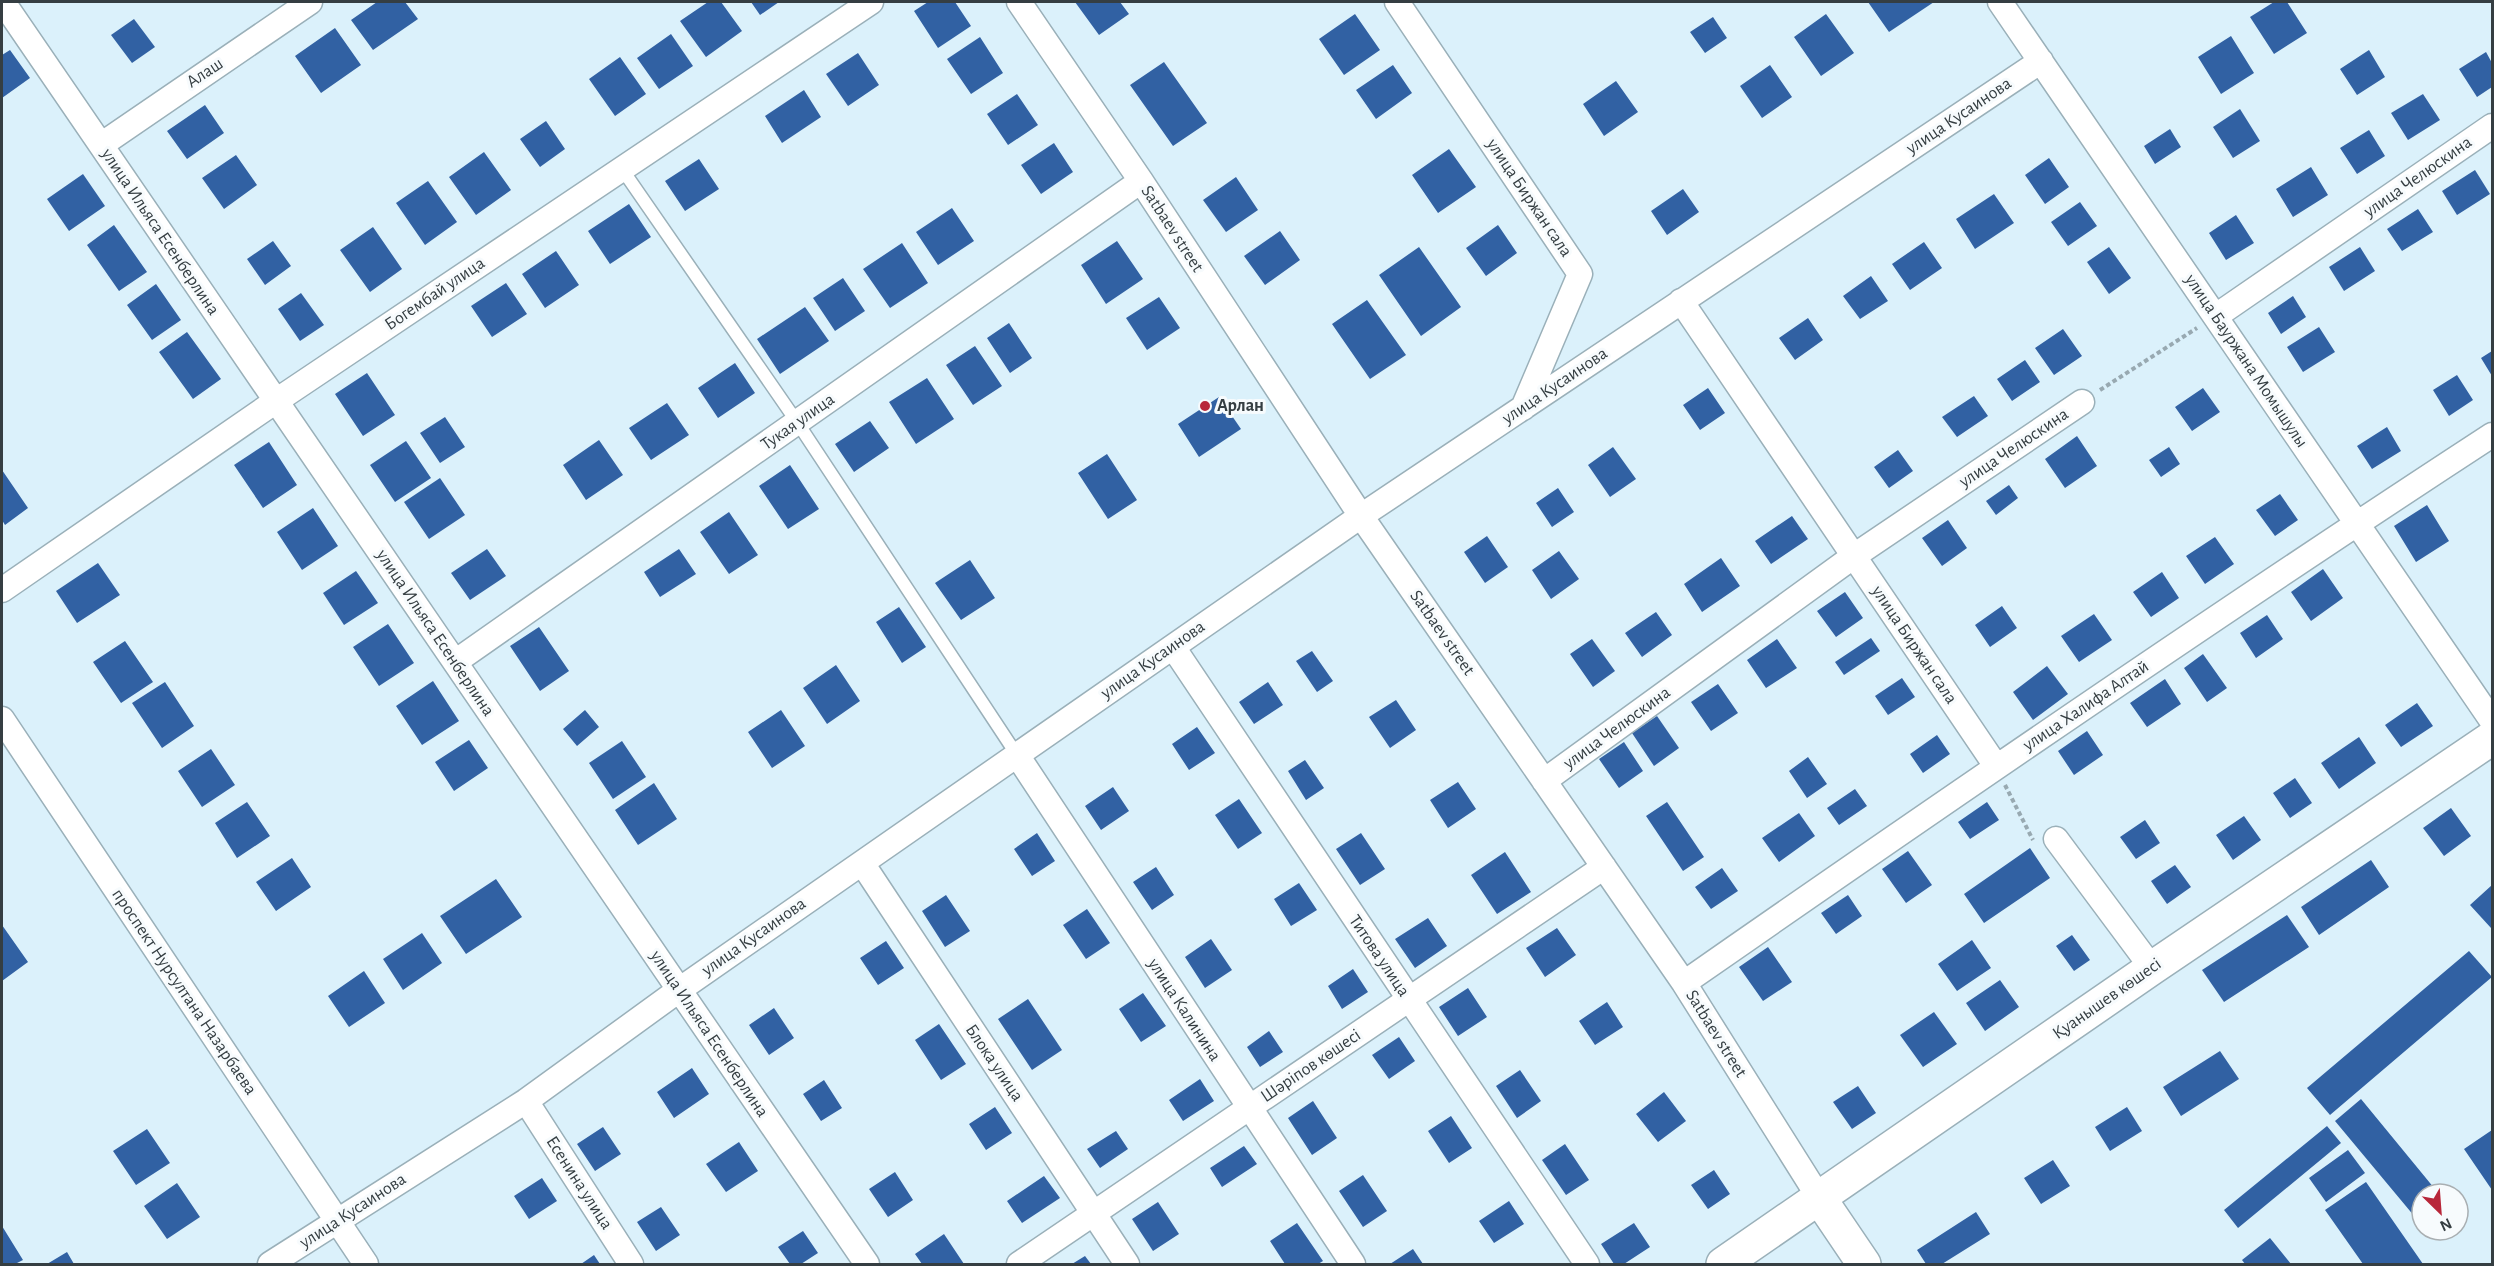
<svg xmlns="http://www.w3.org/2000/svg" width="2494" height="1266" viewBox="0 0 2494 1266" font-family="'Alegreya Sans',sans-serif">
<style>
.building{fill:#3161a3}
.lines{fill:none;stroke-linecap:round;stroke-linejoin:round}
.lane-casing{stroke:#9ab0b9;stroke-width:15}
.street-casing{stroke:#9ab0b9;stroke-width:27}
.secondary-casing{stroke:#9ab0b9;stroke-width:36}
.path{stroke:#98a9b1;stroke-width:4;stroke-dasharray:4.5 3;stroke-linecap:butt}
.lane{stroke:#fff;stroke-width:12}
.street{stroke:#fff;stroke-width:24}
.secondary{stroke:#fff;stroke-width:33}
.poi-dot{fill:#b8273a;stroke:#f7fbfd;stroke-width:2}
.labels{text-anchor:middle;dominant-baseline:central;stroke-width:6;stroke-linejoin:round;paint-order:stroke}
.street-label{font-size:18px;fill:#353e42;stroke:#f7fbfd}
.poi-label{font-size:18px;font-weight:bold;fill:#353e42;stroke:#f7fbfd;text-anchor:start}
</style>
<rect width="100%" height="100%" fill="#dbf1fb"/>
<!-- building -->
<path class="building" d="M377 2H405L418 19 373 50 351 20Z
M708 2H721L742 31 706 57 680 21Z
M751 2H779L760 15Z
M928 2H955L971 26 938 48 914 11Z
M1075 2H1120L1129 14 1099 35Z
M1868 2H1934L1889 32Z
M2274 2H2287L2307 33 2274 54 2250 17Z
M1355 14 1380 50 1344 75 1319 39Z
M1826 14 1854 53 1821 76 1794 37Z
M1713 17 1727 38 1705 53 1690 32Z
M134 19 155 47 132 63 111 35Z
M335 28 361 65 321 93 295 56Z
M671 34 693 66 659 89 637 58Z
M2231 36 2254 73 2221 94 2198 57Z
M980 37 1003 73 971 94 947 59Z
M10 50 30 78 2 98V55Z
M2369 50 2385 77 2357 95 2340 69Z
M2486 52 2492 63V87L2477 97 2459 69Z
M858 53 879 85 848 106 826 74Z
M620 57 646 94 615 116 589 79Z
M1164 62 1207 123 1173 146 1130 85Z
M1393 65 1412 93 1376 119 1356 90Z
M1770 65 1792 97 1762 118 1740 86Z
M1616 81 1638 112 1604 136 1583 104Z
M804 90 821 117 782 143 765 116Z
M1017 94 1038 125 1008 145 987 114Z
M2423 94 2440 120 2408 140 2391 113Z
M205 105 224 133 187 159 167 131Z
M2240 109 2260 141 2233 158 2213 127Z
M546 121 565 149 540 167 520 139Z
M2170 129 2181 147 2155 164 2144 146Z
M2369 130 2385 156 2357 174 2340 148Z
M1054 143 1073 172 1041 194 1021 165Z
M1449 149 1476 187 1438 213 1412 175Z
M484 152 511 190 476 215 449 177Z
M236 155 257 185 224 209 202 178Z
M2049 158 2069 187 2045 204 2025 175Z
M699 159 719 189 685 211 665 181Z
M2311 167 2328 195 2293 217 2276 189Z
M2475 170 2490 194 2457 215 2442 191Z
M83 174 105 206 69 231 47 199Z
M1236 177 1258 210 1226 232 1203 200Z
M428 181 457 222 425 245 396 203Z
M1683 189 1699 212 1667 235 1651 211Z
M1994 194 2014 223 1975 249 1956 219Z
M2080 202 2097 226 2068 246 2051 222Z
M629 204 651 237 610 264 588 231Z
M952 208 974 241 938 265 916 232Z
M2418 209 2433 232 2402 251 2387 229Z
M2236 215 2254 243 2226 260 2209 233Z
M114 225 147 272 119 291 87 245Z
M1498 225 1517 253 1486 276 1466 248Z
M373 227 402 269 370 292 340 250Z
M1280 231 1300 260 1265 285 1244 256Z
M273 241 291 266 265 285 247 259Z
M1117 241 1143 279 1106 304 1081 265Z
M1924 242 1942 268 1910 290 1892 264Z
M902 243 928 283 890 308 863 269Z
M1419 247 1461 307 1421 336 1379 275Z
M2109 247 2131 278 2109 294 2087 262Z
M2360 247 2375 271 2344 291 2329 267Z
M556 251 579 285 545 308 522 274Z
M1871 276 1888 301 1860 319 1843 296Z
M843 278 865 311 835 331 813 298Z
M506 283 527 314 492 337 471 306Z
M156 284 181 320 152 340 127 305Z
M301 293 324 325 300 341 278 309Z
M2293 296 2306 317 2281 334 2268 313Z
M1159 297 1180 328 1147 350 1126 318Z
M1367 300 1406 355 1370 379 1332 324Z
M805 307 829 341 780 374 757 339Z
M1808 318 1823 340 1795 360 1779 338Z
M1009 323 1032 358 1010 373 987 338Z
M2319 327 2335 352 2303 372 2287 347Z
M2063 329 2082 356 2054 375 2035 348Z
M187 332 221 379 193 399 159 352Z
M975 346 1002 386 973 405 946 365Z
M2492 351V376L2481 358Z
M2025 360 2040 382 2012 401 1997 379Z
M735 363 755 393 718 418 698 388Z
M367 373 395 415 363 436 335 394Z
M2457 375 2473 400 2449 416 2433 390Z
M927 378 954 419 916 444 889 402Z
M1708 388 1725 413 1700 430 1683 405Z
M2203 388 2220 412 2192 431 2175 407Z
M1974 396 1988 416 1957 437 1942 417Z
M1219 397 1241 429 1199 457 1178 424Z
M667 403 689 435 651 460 629 428Z
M445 417 465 447 440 463 420 433Z
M870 421 889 448 854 472 835 444Z
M2387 427 2401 451 2372 469 2357 446Z
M2077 436 2097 466 2065 488 2045 459Z
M599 440 623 475 586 500 563 465Z
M406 441 431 478 395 502 370 465Z
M269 442 297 485 263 508 234 465Z
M1613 447 1636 479 1610 497 1588 465Z
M2169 447 2180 464 2161 477 2149 460Z
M1898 450 1913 471 1889 488 1874 467Z
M1107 454 1137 500 1108 519 1078 473Z
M790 465 819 509 788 529 759 486Z
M2 470 28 508 5 525 2 520Z
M440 478 465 515 429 539 404 502Z
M2009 485 2018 498 1996 515 1986 501Z
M1558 488 1574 512 1552 527 1536 503Z
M2280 494 2298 520 2275 536 2256 510Z
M2427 505 2449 541 2416 562 2394 526Z
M313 508 338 546 302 570 277 532Z
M729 512 758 555 729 574 700 532Z
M1792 516 1808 539 1771 564 1755 541Z
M1948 520 1967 548 1942 566 1922 538Z
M1487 536 1508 567 1485 583 1464 552Z
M2215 537 2234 564 2205 584 2186 556Z
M487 549 506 576 470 600 451 573Z
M679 549 696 574 660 597 644 572Z
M1559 551 1579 579 1551 599 1532 570Z
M1721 558 1740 586 1702 612 1684 584Z
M970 560 995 598 961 620 935 583Z
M98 563 120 595 77 623 56 591Z
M2323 569 2343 598 2311 621 2291 592Z
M356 571 378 603 344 625 323 593Z
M2162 572 2179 598 2151 617 2133 592Z
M1845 592 1863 618 1836 637 1817 611Z
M2002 606 2017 628 1990 647 1975 625Z
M899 607 926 647 902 663 876 622Z
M1656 612 1672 635 1642 657 1625 633Z
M2094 614 2112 640 2079 662 2061 636Z
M2267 615 2283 639 2256 658 2240 633Z
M388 624 414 663 379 686 353 647Z
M539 627 569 671 540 691 510 646Z
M1871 638 1880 651 1844 675 1835 662Z
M1592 639 1615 671 1593 687 1570 654Z
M1777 639 1797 668 1766 688 1747 660Z
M125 641 153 682 121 703 93 662Z
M1312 651 1333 681 1317 692 1296 661Z
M2203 654 2227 688 2207 702 2184 668Z
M836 665 860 701 827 724 803 688Z
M2047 666 2068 694 2033 720 2013 692Z
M1902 678 1915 697 1888 715 1875 696Z
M2165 679 2181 704 2147 727 2130 703Z
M433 681 459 721 422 745 396 706Z
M165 682 194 726 162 748 132 703Z
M1268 682 1283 705 1254 724 1239 702Z
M1718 684 1738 713 1711 731 1691 702Z
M1396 700 1416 730 1390 748 1369 717Z
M2417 703 2433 726 2401 747 2385 725Z
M585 710 599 727 577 746 563 729Z
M781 710 805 746 772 768 748 732Z
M1657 716 1679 748 1654 766 1632 733Z
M1197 727 1215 753 1189 770 1172 744Z
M2087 731 2103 755 2074 775 2058 751Z
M1937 735 1950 754 1923 773 1910 754Z
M2359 737 2376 763 2339 789 2321 763Z
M469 740 488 768 454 791 435 762Z
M622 741 646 777 613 799 589 763Z
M1624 742 1643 771 1619 788 1599 759Z
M211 749 235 785 202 807 178 771Z
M1808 757 1827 784 1807 798 1789 771Z
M1305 760 1324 788 1306 800 1288 771Z
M2295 778 2312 803 2290 818 2273 793Z
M1458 782 1476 809 1448 828 1430 800Z
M654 783 677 819 638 845 615 810Z
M1113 787 1129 811 1101 830 1085 806Z
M1855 789 1867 806 1839 825 1827 808Z
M1239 799 1262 833 1238 849 1215 815Z
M247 802 270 836 237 858 215 823Z
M1667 802 1704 857 1683 871 1646 816Z
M1987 802 1999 820 1970 839 1958 822Z
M2451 808 2471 836 2444 856 2423 828Z
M1799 813 1815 836 1779 862 1762 838Z
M2244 816 2261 840 2233 860 2216 835Z
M2145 820 2160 843 2136 859 2120 837Z
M1037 833 1055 861 1032 876 1014 849Z
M1361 833 1385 869 1360 885 1336 849Z
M2030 848 2050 878 1984 923 1964 894Z
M1908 851 1932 885 1906 903 1882 869Z
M1505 852 1531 892 1497 914 1471 875Z
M292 858 311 887 276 911 256 882Z
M2371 860 2389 887 2319 935 2301 907Z
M2175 865 2191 887 2167 904 2151 881Z
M1156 867 1174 895 1152 910 1133 882Z
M1722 868 1738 891 1711 909 1695 887Z
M496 879 522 917 466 954 440 916Z
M1299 883 1317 910 1291 926 1274 899Z
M2492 885V927L2491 928 2470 905Z
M946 895 970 931 945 947 922 911Z
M1848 895 1862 916 1836 934 1821 913Z
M1087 909 1110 943 1086 959 1063 925Z
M2287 915 2309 947 2224 1002 2202 970Z
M1428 918 1447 946 1415 968 1395 939Z
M2 925 28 962 2 981Z
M1557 928 1576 955 1545 977 1526 948Z
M422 933 442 963 403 990 383 959Z
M2072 935 2090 960 2074 971 2056 946Z
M1211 939 1232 970 1205 988 1185 957Z
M1972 940 1991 968 1957 991 1938 964Z
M886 941 904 968 878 985 860 958Z
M1768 947 1792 982 1763 1001 1739 967Z
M2469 951 2492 977 2330 1115 2307 1088Z
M1353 969 1368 992 1342 1009 1328 986Z
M364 971 385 1003 349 1027 328 996Z
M2000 980 2019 1007 1985 1031 1966 1003Z
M1468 988 1487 1017 1458 1036 1439 1007Z
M1143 993 1166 1026 1141 1042 1119 1009Z
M1028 999 1062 1050 1032 1070 998 1019Z
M1607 1002 1623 1027 1595 1045 1579 1021Z
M774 1008 794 1038 769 1055 749 1025Z
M1934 1012 1957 1044 1923 1067 1900 1035Z
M939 1024 966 1064 941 1080 915 1040Z
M1269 1031 1283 1052 1260 1067 1247 1047Z
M1399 1037 1415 1061 1389 1079 1372 1055Z
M2220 1051 2239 1079 2181 1116 2163 1087Z
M692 1068 709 1094 674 1118 657 1092Z
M1520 1070 1541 1101 1517 1118 1496 1086Z
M1200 1079 1214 1101 1183 1121 1169 1100Z
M824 1080 842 1108 821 1121 803 1094Z
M1858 1086 1876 1113 1852 1129 1833 1102Z
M1664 1092 1686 1121 1658 1142 1636 1114Z
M2361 1099 2439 1194H2422V1222L2420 1223 2335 1121Z
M1313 1101 1337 1138 1312 1155 1288 1118Z
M995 1107 1012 1133 986 1150 969 1124Z
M2127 1107 2142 1131 2110 1151 2095 1127Z
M1451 1116 1472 1148 1449 1163 1428 1131Z
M2327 1126 2341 1143 2238 1228 2224 1210Z
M603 1127 621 1154 595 1171 577 1144Z
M147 1129 170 1163 136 1185 113 1151Z
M2492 1130V1190L2464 1149Z
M1116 1131 1128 1149 1100 1168 1087 1149Z
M739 1142 758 1171 726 1192 706 1164Z
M1565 1144 1589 1180 1566 1195 1542 1160Z
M1244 1146 1257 1164 1222 1187 1210 1168Z
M2348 1150 2365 1173 2326 1202 2309 1178Z
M2053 1160 2070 1186 2041 1204 2024 1178Z
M1714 1170 1730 1194 1708 1209 1691 1185Z
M895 1172 913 1200 888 1217 869 1189Z
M1363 1175 1387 1211 1363 1227 1339 1191Z
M1044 1176 1060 1198 1022 1223 1007 1201Z
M542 1178 557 1201 529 1219 514 1196Z
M2366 1182 2423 1264H2363L2325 1210Z
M177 1183 200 1217 167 1239 144 1206Z
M1509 1201 1524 1224 1494 1243 1479 1221Z
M1158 1202 1179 1234 1153 1251 1132 1219Z
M661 1207 680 1235 656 1251 637 1222Z
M1976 1212 1990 1234 1942 1264H1926L1917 1250Z
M1297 1223 1323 1261 1318 1264H1285L1270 1241Z
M1634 1223 1650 1247 1624 1264H1614L1601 1244Z
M2 1226 23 1260 15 1264H2Z
M803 1231 818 1253 801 1264H790L778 1247Z
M944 1234 964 1264H922L915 1254Z
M2270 1238 2291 1264H2245L2242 1260Z
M1413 1249 1423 1264H1390Z
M67 1252 74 1264H47Z
M594 1255 600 1264H581Z
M1085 1256 1091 1264H1072Z"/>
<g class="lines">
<!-- lane casing -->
<g class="lane-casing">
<path id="lane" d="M622 169 797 422 1017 755"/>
</g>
<!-- street casing -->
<g class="street-casing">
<path id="street" d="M3 2 867 1264
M1019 2 1141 181 1361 516 1684 983 1820 1199
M1397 2 1580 274 1523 408
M2000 2 2492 721
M101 145 310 2
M1681 301 1996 766
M2216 316 2492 126
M2 590 276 401 871 2
M1173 647 1587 1264
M455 662 1141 181
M2 719 366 1264
M1017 755 1353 1264
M1544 781 1854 556 2082 402
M2056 839 2152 968
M862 863 1127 1264
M1684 983C1951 797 2219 613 2492 435
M526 1101 631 1264
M270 1264 526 1101 679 990 1361 516 2041 61
M1019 1264 1604 867"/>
</g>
<!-- secondary casing -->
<g class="secondary-casing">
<path id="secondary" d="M1820 1199 1864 1264
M1723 1264 2152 968 2492 738"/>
</g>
<!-- path -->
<path class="path" d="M2100 390 2197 328
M2005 785 2033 840"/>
<!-- lane -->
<use href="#lane" class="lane"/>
<!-- street -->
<use href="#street" class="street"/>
<!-- secondary -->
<use href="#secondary" class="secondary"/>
</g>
<!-- markers -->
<circle class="poi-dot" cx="1205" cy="406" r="6"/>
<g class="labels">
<!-- street labels -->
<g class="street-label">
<text transform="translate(205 73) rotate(-34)">Алаш</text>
<text transform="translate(1959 116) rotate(-34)">улица Кусаинова</text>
<text transform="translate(2418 177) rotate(-35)">улица Челюскина</text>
<text transform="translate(1529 198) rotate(56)">улица Биржан сала</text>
<text transform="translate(1172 229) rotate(57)">Satbaev street</text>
<text transform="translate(160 232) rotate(56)">улица Ильяса Есенберлина</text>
<text transform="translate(435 294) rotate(-34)">Богембай улица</text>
<text transform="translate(2246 361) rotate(56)">улица Бауржана Момышулы</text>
<text transform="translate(1555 386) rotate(-34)">улица Кусаинова</text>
<text transform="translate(798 422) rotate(-35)">Тукая улица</text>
<text transform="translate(2014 448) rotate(-34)">улица Челюскина</text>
<text transform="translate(435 633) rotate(56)">улица Ильяса Есенберлина</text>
<text transform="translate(1442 633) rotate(55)">Satbaev street</text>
<text transform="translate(1914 645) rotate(56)">улица Биржан сала</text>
<text transform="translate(1153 660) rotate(-35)">улица Кусаинова</text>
<text transform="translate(2086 706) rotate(-34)">улица Халифа Алтай</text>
<text transform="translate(1617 728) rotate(-36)">улица Челюскина</text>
<text transform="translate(754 937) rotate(-35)">улица Кусаинова</text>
<text transform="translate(1379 956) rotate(56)">Титова улица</text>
<text transform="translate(184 992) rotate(56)">проспект Нурсултана Назарбаева</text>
<text transform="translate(2107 999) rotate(-35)">Қуанышев көшесі</text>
<text transform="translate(1184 1010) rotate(57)">улица Калинина</text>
<text transform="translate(709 1034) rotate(56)">улица Ильяса Есенберлина</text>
<text transform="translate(1716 1034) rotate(58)">Satbaev street</text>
<text transform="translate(994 1063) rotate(56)">Блока улица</text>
<text transform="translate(1311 1066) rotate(-34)">Шәріпов көшесі</text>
<text transform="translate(579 1183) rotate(57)">Есенина улица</text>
<text transform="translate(353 1211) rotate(-33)">улица Кусаинова</text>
</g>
<!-- poi labels -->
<g class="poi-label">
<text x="1217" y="406">Арлан</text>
</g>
</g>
<!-- border -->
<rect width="2494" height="1266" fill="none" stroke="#353e42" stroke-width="6"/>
<!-- north arrow -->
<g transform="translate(2440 1212) rotate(155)"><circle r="28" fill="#f7fbfd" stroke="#a9afb2" stroke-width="1.5"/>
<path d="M0-4.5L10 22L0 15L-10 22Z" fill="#b8273a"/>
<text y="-9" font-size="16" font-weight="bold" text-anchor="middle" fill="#353e42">N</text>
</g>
</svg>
